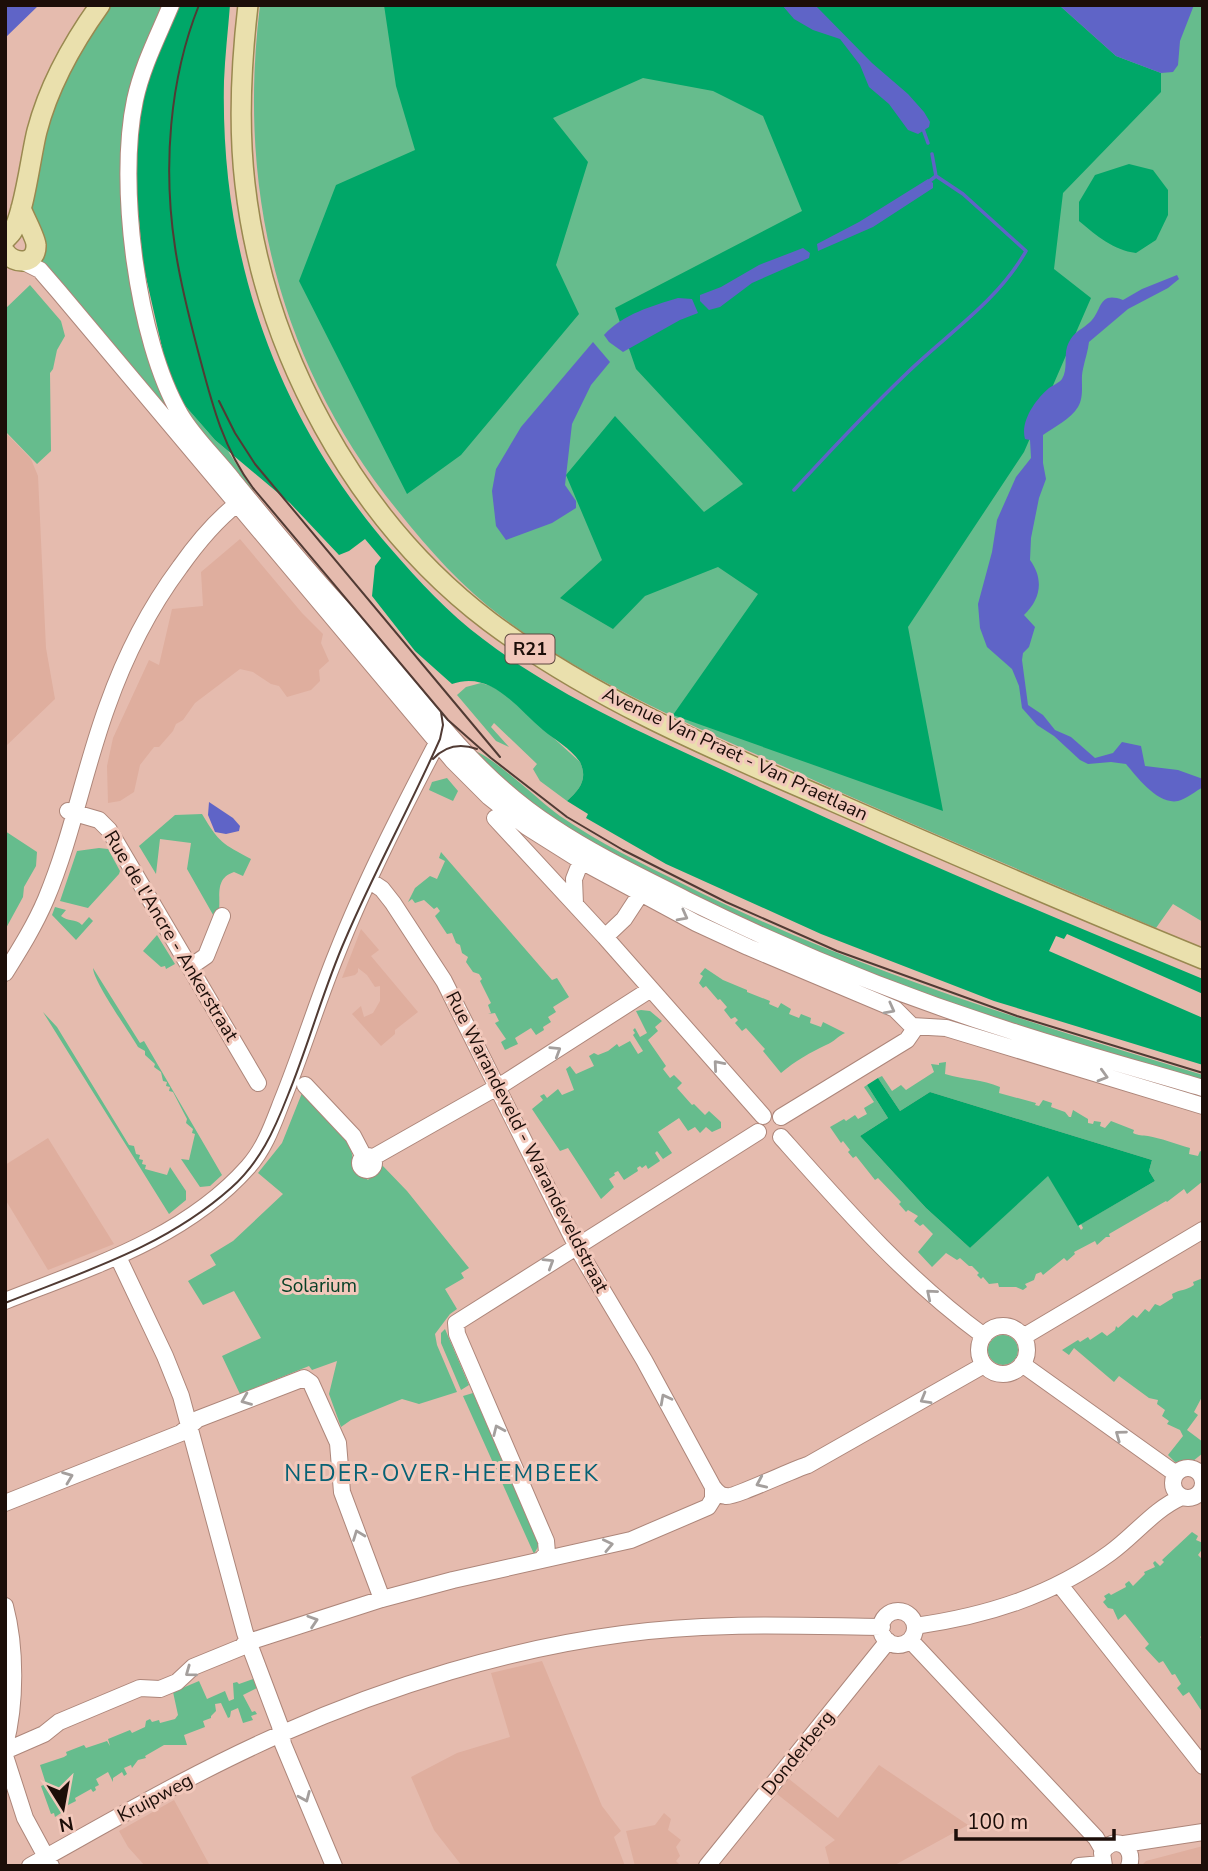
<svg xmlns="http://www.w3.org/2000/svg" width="1208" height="1871" viewBox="0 0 1208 1871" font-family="'Nunito Sans',sans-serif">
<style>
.built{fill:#dfae9e}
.green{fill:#66bc8d}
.forest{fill:#00a768}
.water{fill:#5f64c7}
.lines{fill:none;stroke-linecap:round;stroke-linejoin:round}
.stream{stroke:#5f64c7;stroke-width:3.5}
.minor-casing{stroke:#ad867a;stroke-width:18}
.major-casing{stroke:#998950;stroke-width:22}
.minor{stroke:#fff;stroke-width:16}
.major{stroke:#eae0ad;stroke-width:19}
.tram{stroke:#513b34;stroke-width:2}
.oneway{stroke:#a49f9d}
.labels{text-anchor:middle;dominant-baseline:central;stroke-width:6;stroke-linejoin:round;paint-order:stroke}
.shield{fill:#f2c8bb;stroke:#5c463e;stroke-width:2}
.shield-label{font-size:18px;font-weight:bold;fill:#1c0e09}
.street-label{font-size:19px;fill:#1c0e09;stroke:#f2c8bb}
.park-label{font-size:19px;fill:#074026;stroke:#f2c8bb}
.quarter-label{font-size:23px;letter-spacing:2px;fill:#066174;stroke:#f2c8bb}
</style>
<rect width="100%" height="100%" fill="#e5bbae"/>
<!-- built -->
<path class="built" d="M5 432 31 459 38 476 46 648 55 699 5 747Z
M240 539 302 613 323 634 321 643 329 661 319 670 320 681 311 690 287 697 279 686 271 684 253 672 240 669 195 703 183 720 176 724 173 731 159 747H154L140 765 134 792 120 801 108 803 107 766 113 738 149 660 159 665 172 609 203 606 201 572Z
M361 929 379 950 371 956 418 1012 395 1030V1034L381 1046 352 1014 361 1006 364 1017 373 1013 380 1001V986L375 987 367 975 358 968V972L355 975 342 978Z
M48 1138 114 1244 48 1270 5 1199V1165Z
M542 1661 602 1806 621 1831 614 1837 625 1866H462L434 1830 411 1777 457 1753 510 1737 491 1673Z
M879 1765 968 1825 893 1866H830L825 1847 835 1840 777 1794 789 1779 838 1818Z
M174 1800 184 1818 210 1866H145L128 1847 119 1831Z
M664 1813 671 1819 668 1830 681 1840 676 1847 680 1856 676 1861 681 1866H635L626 1831 655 1825Z
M1203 1846V1866H1141L1146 1861Z"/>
<!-- green -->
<path class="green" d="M105 5H167L125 158 156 367 248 504 41 260 29 206 56 89Z
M260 5H1203V922L1173 904 1156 928C1029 874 903 821 778 764 684 722 584 679 502 617 463 588 428 549 398 511 279 364 237 192 260 5Z
M30 285 61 321 65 336 57 350 53 369 50 373 51 451 37 464 5 431V309Z
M181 401 215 440 228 451 256 495 252 499 195 426Z
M481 683 491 686 505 694 580 762C588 779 580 789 567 801L540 781 533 769 537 764 494 723 491 727 509 747 496 741 457 695 466 687Z
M471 749C497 759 535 798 560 816 599 843 643 864 685 885 851 968 1026 1022 1203 1075V1084L960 1011 707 906 538 813Z
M447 778 458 791 453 801 429 790 432 782Z
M202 814C220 844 222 843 251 859L243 876 234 872C210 880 225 904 216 920L187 869 191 843 160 839 156 874 139 846 175 815Z
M5 831 37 852 36 866 24 887 23 897 5 930Z
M99 848 108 849 120 871 119 874 88 908 60 901 77 851Z
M441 852 552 980 557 978 569 997 553 1007 556 1012 548 1017 551 1022 543 1027 544 1030 536 1035 531 1028 515 1038 518 1044 505 1050 501 1042 506 1039 495 1023 499 1021 495 1013 488 1014 491 1013 488 1005 491 1003 480 981 482 979 479 974 473 972 466 962 468 957 462 953 460 945 456 943 452 933 447 934 435 916 440 911 437 907 434 909 424 900 415 903 412 899 408 902 415 888 430 876 437 879 445 861 439 858Z
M55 907 66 910 61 916C68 922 75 918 82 925L89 917 93 921 76 940 52 915Z
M157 935 175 964 166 969 165 966 161 967 143 951Z
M93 968 140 1043 144 1041 222 1175 210 1186 200 1187 181 1159 189 1160 195 1134 192 1133 193 1129 186 1123 187 1119 173 1092 169 1091 170 1087 166 1086 167 1082 163 1081 161 1072 154 1067 155 1064 145 1055V1051L138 1047C129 1031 94 983 93 968Z
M705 968 723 980 747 990V992L770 1001 769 1004 778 1008 781 1003 791 1009 789 1014 799 1018 801 1014 811 1018 810 1023 821 1027 823 1022 845 1033C838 1036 834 1042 826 1045 811 1052 795 1061 781 1073L763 1051 765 1049 746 1028 742 1031 735 1023 738 1020 735 1017 731 1019 724 1010 727 1007 720 999 718 1000 706 986 703 988 699 983 703 976 700 974Z
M641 1010 650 1011 662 1021 655 1027 658 1031 648 1040 666 1066 663 1069 670 1078 674 1075 682 1083 677 1088 692 1105 694 1104 705 1115 709 1111 721 1122V1128L712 1132 706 1127 700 1133 695 1127 688 1131 679 1118 658 1132 672 1153 663 1159 657 1151 655 1153 660 1161 648 1169 646 1165 642 1168 640 1166 637 1168 638 1171 624 1180 618 1171 614 1173 615 1175 609 1179 614 1187 601 1199 568 1148 560 1151 532 1109 543 1100 540 1096 544 1094 547 1098 558 1089 562 1095 574 1090 566 1069 570 1066 576 1074 594 1066 589 1056 594 1053 598 1055 608 1051 617 1044 619 1047 630 1041 638 1054 643 1051 633 1035 635 1033 633 1030 635 1028 640 1037 647 1033 636 1011Z
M43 1012 57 1027 129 1145 134 1146 136 1154 140 1155 139 1159 143 1160 142 1164 146 1165 145 1169 167 1175 170 1167 186 1191V1200L169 1214Z
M946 1062 945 1074C965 1080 982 1079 1000 1087L999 1093 1036 1103 1035 1105 1039 1106 1043 1100 1052 1103 1051 1107 1065 1112 1069 1117H1071L1073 1110 1088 1119V1123L1093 1124 1094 1121 1101 1122 1100 1126 1105 1128 1111 1121 1134 1130 1133 1133C1139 1136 1142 1135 1148 1136 1160 1138 1176 1144 1190 1148L1189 1154 1198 1156 1200 1151 1202 1152 1203 1181 1187 1194 1184 1189 1167 1202 1166 1201 1109 1234 1110 1237H1106L1097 1245 1095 1241 1074 1252 1075 1254 1067 1261 1064 1258 1043 1275 1041 1272 1036 1274 1034 1280 1025 1284 1027 1287 1023 1290 1016 1287H999L998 1283 989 1284 983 1277 981 1279 977 1275 979 1273 972 1266H969L960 1258 957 1260 946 1253 932 1267 918 1252 933 1234 923 1224 920 1226 914 1221 918 1216 908 1210 906 1212 899 1204 901 1202 878 1178 875 1180 856 1156 853 1158 848 1152 850 1150 843 1141 841 1143 830 1127 844 1119 846 1121 855 1115 858 1119 867 1114 864 1108 874 1102 864 1087 867 1085 888 1118 860 1136 926 1208 970 1248 1048 1175 1081 1230 1083 1228 1081 1224 1155 1181 1149 1171 1152 1160 930 1092 900 1111 878 1078 882 1076 892 1091 901 1085 906 1090 934 1072 931 1064 939 1065V1063Z
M304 1088 349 1137 354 1166 368 1180 381 1164 407 1191 469 1268 461 1273 464 1278 445 1289 457 1309 450 1314 435 1334 437 1345 457 1392 419 1404 402 1399 351 1420 341 1427 329 1394 337 1361 312 1370 309 1366 240 1394 222 1356 261 1338 234 1291 203 1305 188 1281 216 1265 210 1255 233 1241 283 1194 258 1173 282 1143Z
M1203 1278V1395L1194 1412 1198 1415 1187 1430 1203 1442V1453L1193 1461 1175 1462 1168 1455 1183 1436 1180 1430 1167 1424 1169 1421 1162 1416 1165 1410 1157 1404 1158 1400 1149 1398 1119 1376 1114 1382 1074 1348 1069 1355 1062 1350 1078 1340 1080 1342 1088 1337 1090 1340 1102 1332 1107 1336 1115 1330 1116 1326 1118 1328 1133 1315 1137 1318 1145 1309 1149 1312 1155 1304 1160 1306 1173 1298 1172 1294C1181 1289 1185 1291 1194 1285L1193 1282Z
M445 1329 469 1385 461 1390 441 1343V1333Z
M988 1350a15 15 0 1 1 30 0a15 15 0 1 1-30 0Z
M473 1393 539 1545 534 1554 463 1396Z
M1192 1532 1198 1536 1196 1540 1203 1543V1548L1198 1555 1203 1560V1627H1201L1203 1635 1200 1637 1203 1640V1713L1189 1692 1183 1696 1177 1688 1181 1684 1175 1674 1172 1675 1163 1661 1159 1663 1145 1648 1149 1644 1125 1614 1118 1620 1113 1609 1108 1608 1103 1602 1106 1599 1104 1596 1109 1593 1111 1595 1126 1587 1125 1584 1129 1581 1133 1586 1145 1574 1144 1572 1155 1567 1153 1563 1155 1561 1160 1566 1164 1562 1162 1560Z
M256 1678 259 1687 243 1695 252 1712 255 1711 257 1714 251 1716 253 1720 243 1723 238 1708 231 1711 230 1717 228 1718 221 1703 215 1704 216 1711 211 1716V1718L203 1721 205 1727 184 1735 187 1745H164L145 1756 146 1758 138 1760 132 1768 131 1765 124 1768 127 1774 124 1776 122 1772 113 1778V1782L108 1772 96 1779 99 1785 95 1787 96 1790 93 1792 91 1789 75 1798 76 1801 60 1809 61 1813 55 1817 54 1813 51 1814 41 1786 46 1784 40 1765 64 1757 67 1755 66 1752 84 1745 86 1748 107 1741 110 1746 108 1739 130 1730 132 1733 145 1727 146 1721 150 1719 152 1722 159 1720 160 1723 175 1719 178 1715 173 1692 199 1681 207 1699 225 1691 229 1701 234 1699 233 1683 237 1682 239 1684Z"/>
<!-- forest -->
<path class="forest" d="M175 5H230C228 30 225 56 224 81 220 256 276 417 391 549 419 581 448 613 483 639 565 702 664 742 757 786 903 855 1053 917 1203 979V994L1067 934 1064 939 1056 936 1049 951 1203 1018V1065L994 1001 821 934 666 864 586 818 588 814 567 801C580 789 588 779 580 762 570 748 555 740 543 730 516 707 491 670 452 684L415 651 372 596 375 566 381 558 365 539 349 551 339 555 290 503 215 440 181 401 166 365 143 264 135 177 136 135 140 102Z
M384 5H1059L1116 56 1161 73V92L1063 193 1054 269 1091 298 1024 452 908 627 943 811 673 715 758 594 718 567 645 596 613 629 560 598 602 560 566 475 615 416 704 512 743 484 636 369 615 308 802 211 763 116 713 91 643 78 553 118 588 162 556 265 579 314 461 455 407 494 299 281 336 185 415 150 396 86Z
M1129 164 1153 170 1168 190V215L1156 240 1136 253C1113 250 1097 236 1079 221V202L1095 175Z
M878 1078 900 1111 930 1092 1152 1160 1149 1171 1155 1181 1078 1226 1048 1176 970 1248 926 1208 860 1136 888 1118 867 1085Z"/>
<!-- water -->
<path class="water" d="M5 5H39L5 38Z
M782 5H815L872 63 908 94 924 112 930 122 929 127 918 134 908 130 889 104 869 87 860 65 840 39 813 30 794 19Z
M1059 5H1194L1180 41 1178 65 1173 72 1161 73 1116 56Z
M928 179 933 183V188L873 227 818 251 817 244 859 222Z
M803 248 810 253 809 258 752 283 720 307 709 310 700 301V295L721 287 759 265Z
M1177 275 1179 279 1168 288 1128 309 1089 342C1088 351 1085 359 1083 369 1080 381 1085 395 1078 407 1071 419 1054 427 1043 435V463L1046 479 1039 498 1031 538 1030 560C1044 579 1041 599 1024 615L1035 627 1029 647 1023 653 1022 660 1028 705 1043 715 1055 730 1071 737 1095 758 1113 753 1122 742 1141 746 1145 766 1178 770 1203 779V787C1196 791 1186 799 1178 801 1158 805 1137 777 1126 764L1111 762 1088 764 1080 760 1054 736 1037 725 1022 708 1019 686 1012 669 987 647 980 628 978 604 992 552 997 520 1016 477 1031 458 1030 440 1025 439C1020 421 1036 399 1049 388 1053 385 1059 383 1062 379 1068 369 1064 357 1067 347 1073 330 1082 331 1092 320 1102 309 1099 291 1123 300L1142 289Z
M678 298 692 299 698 313 680 320 623 352 609 342 604 335C623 314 652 306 678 298Z
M593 342 610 362 591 385 572 424 565 485 576 501V508L552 523 506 540 496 526 492 491 496 469 521 427Z
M209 802 233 818 240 826 239 831 226 834 215 832 208 815Z"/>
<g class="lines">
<!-- stream -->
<path class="stream" d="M923 129 928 143
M927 183 936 176 932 154
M794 490C830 451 867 411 906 374 947 334 997 302 1026 251L963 194 936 176"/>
<!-- minor casing -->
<g class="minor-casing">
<path id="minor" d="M171 5C158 36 142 67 135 100 117 184 137 340 180 414 194 438 216 458 233 480 269 524 304 567 343 609 412 684 465 771 553 827 595 855 642 877 687 900 790 951 898 995 1008 1030 1072 1051 1138 1069 1203 1088
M24 262 40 270 59 292 453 761 489 797 527 827 581 861 696 923 748 947 895 1009 912 1026 946 1028 1203 1106
M68 811 99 820 109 830 258 1083
M495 818 605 937 763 1116
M370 881 382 889 393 903 444 981 579 1251 644 1360 713 1487C716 1491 720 1496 726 1496 733 1498 794 1469 808 1465L984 1365
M575 904 574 879 581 861
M605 937 624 919 641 893
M190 967 206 956 222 916
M5 973C20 949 35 925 46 899 72 837 84 770 107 707 125 656 148 610 180 567 197 543 214 522 237 504
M305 1085 353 1136 364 1157
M781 1117 907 1040 916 1027
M781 1137C845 1209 906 1279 984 1336
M360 1163a7 7 0 1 1 14 0a7 7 0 1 1-14 0Z
M372 1158 506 1082 651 989
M118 1257 165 1356 181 1396 245 1633 280 1726 283 1744 334 1866
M5 1301C91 1267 185 1238 248 1167 265 1148 273 1124 282 1101 302 1052 317 1002 337 953 365 882 402 810 437 743
M979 1350a24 24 0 1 1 48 0a24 24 0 1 1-48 0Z
M1023 1337 1203 1230
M1022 1364 1176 1474
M1173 1483a15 15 0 1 1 30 0a15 15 0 1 1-30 0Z
M5 1503 181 1433 198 1419 304 1378 311 1383 338 1443 342 1492 382 1599
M541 1560 547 1553 546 1541 457 1334 456 1323 758 1132
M1060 1585 1203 1766
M5 1606C16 1647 16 1704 5 1745
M881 1628a17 17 0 1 1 34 0a17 17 0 1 1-34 0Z
M915 1626C986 1616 1051 1596 1110 1553 1134 1536 1154 1509 1182 1497
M248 1639 255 1640 382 1599 453 1580 631 1540 708 1507 713 1499V1487
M910 1640 1096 1838 1103 1850
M5 1751 44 1734 59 1722 140 1688 160 1689 177 1682 193 1667 242 1647 248 1639
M5 1756 25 1818 51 1866
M1124 1844 1203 1832
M30 1866C113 1820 196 1771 283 1733 389 1686 508 1649 623 1634 709 1622 795 1626 882 1627
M707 1866 888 1641
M1079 1866 1102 1864
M1104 1866 1102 1853C1113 1834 1136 1845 1129 1866"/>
</g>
<!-- major casing -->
<g class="major-casing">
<path id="major" d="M248 5C241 65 238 124 245 184 264 351 355 520 490 622 593 699 715 750 832 801 955 855 1078 908 1203 959
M5 240C7 237 10 235 12 232 24 216 31 154 37 131 49 85 72 44 100 5
M5 252C14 265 37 265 36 245 36 238 24 217 21 208"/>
</g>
<!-- minor -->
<use href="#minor" class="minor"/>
<!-- major -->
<use href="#major" class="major"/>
<!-- tram -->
<path class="tram" d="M199 5C169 80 163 168 175 247 180 282 189 317 198 351 211 400 222 447 253 488L448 720 491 758 567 817 623 850 726 902 837 951 1017 1016 1203 1073
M219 401 235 433 255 464 500 757
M433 759C445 746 460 743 477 749
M5 1303C85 1271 165 1247 231 1188 260 1162 274 1131 288 1095 309 1044 323 990 345 940 374 872 410 807 440 739L443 725 441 712"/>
</g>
<!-- one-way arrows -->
<defs><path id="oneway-chevron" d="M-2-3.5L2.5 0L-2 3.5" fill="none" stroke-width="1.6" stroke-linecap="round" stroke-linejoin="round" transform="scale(1.75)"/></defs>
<g class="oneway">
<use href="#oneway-chevron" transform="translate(683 916) rotate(28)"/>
<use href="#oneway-chevron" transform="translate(890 1009) rotate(28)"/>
<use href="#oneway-chevron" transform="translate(556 1051) rotate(-32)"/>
<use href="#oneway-chevron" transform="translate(718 1065) rotate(-131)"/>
<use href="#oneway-chevron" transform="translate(1103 1076) rotate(16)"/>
<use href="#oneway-chevron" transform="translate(549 1263) rotate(-32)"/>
<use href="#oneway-chevron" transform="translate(931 1294) rotate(-140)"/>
<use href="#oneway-chevron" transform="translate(665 1399) rotate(-118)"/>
<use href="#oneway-chevron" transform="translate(925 1399) rotate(150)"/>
<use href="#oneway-chevron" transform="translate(246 1400) rotate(158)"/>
<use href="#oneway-chevron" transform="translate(498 1430) rotate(-114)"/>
<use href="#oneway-chevron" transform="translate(1120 1435) rotate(-144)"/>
<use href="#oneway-chevron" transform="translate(68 1477) rotate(-21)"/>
<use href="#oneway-chevron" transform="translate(761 1483) rotate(156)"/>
<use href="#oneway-chevron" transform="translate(358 1535) rotate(-111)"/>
<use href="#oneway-chevron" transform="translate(608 1545) rotate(-12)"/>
<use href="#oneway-chevron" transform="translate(313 1621) rotate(-18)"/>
<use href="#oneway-chevron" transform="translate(190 1672) rotate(144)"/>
<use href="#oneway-chevron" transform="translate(305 1797) rotate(67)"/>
</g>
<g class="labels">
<!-- shield labels -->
<rect class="shield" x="505.5" y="634.5" width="49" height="29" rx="5"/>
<g class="shield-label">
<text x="530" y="649">R21</text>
</g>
<!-- street labels -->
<g class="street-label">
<text transform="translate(735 754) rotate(25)">Avenue Van Praet - Van Praetlaan</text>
<text transform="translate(171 936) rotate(59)">Rue de l'Ancre - Ankerstraat</text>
<text transform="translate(527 1142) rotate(63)">Rue Warandeveld - Warandeveldstraat</text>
<text transform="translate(798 1753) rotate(-51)">Donderberg</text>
<text transform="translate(155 1798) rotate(-28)">Kruipweg</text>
</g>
<!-- park labels -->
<g class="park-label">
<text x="319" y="1286">Solarium</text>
</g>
<!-- quarter labels -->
<g class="quarter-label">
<text x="442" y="1473">NEDER-OVER-HEEMBEEK</text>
</g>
</g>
<!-- border -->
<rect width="1208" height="1871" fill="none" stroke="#1c0e09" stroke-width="14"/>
<!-- north arrow -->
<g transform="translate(63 1808) rotate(169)" stroke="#f2c8bb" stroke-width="5" paint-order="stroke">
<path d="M0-5L12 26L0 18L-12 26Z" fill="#1c0e09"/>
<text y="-10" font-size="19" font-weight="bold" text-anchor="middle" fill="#1c0e09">N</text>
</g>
<!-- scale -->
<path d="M956 1829v10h158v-10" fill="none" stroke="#1c0e09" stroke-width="3.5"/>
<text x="967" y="1829" font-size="21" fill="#1c0e09" stroke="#f2c8bb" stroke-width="5" paint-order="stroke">100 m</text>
</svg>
